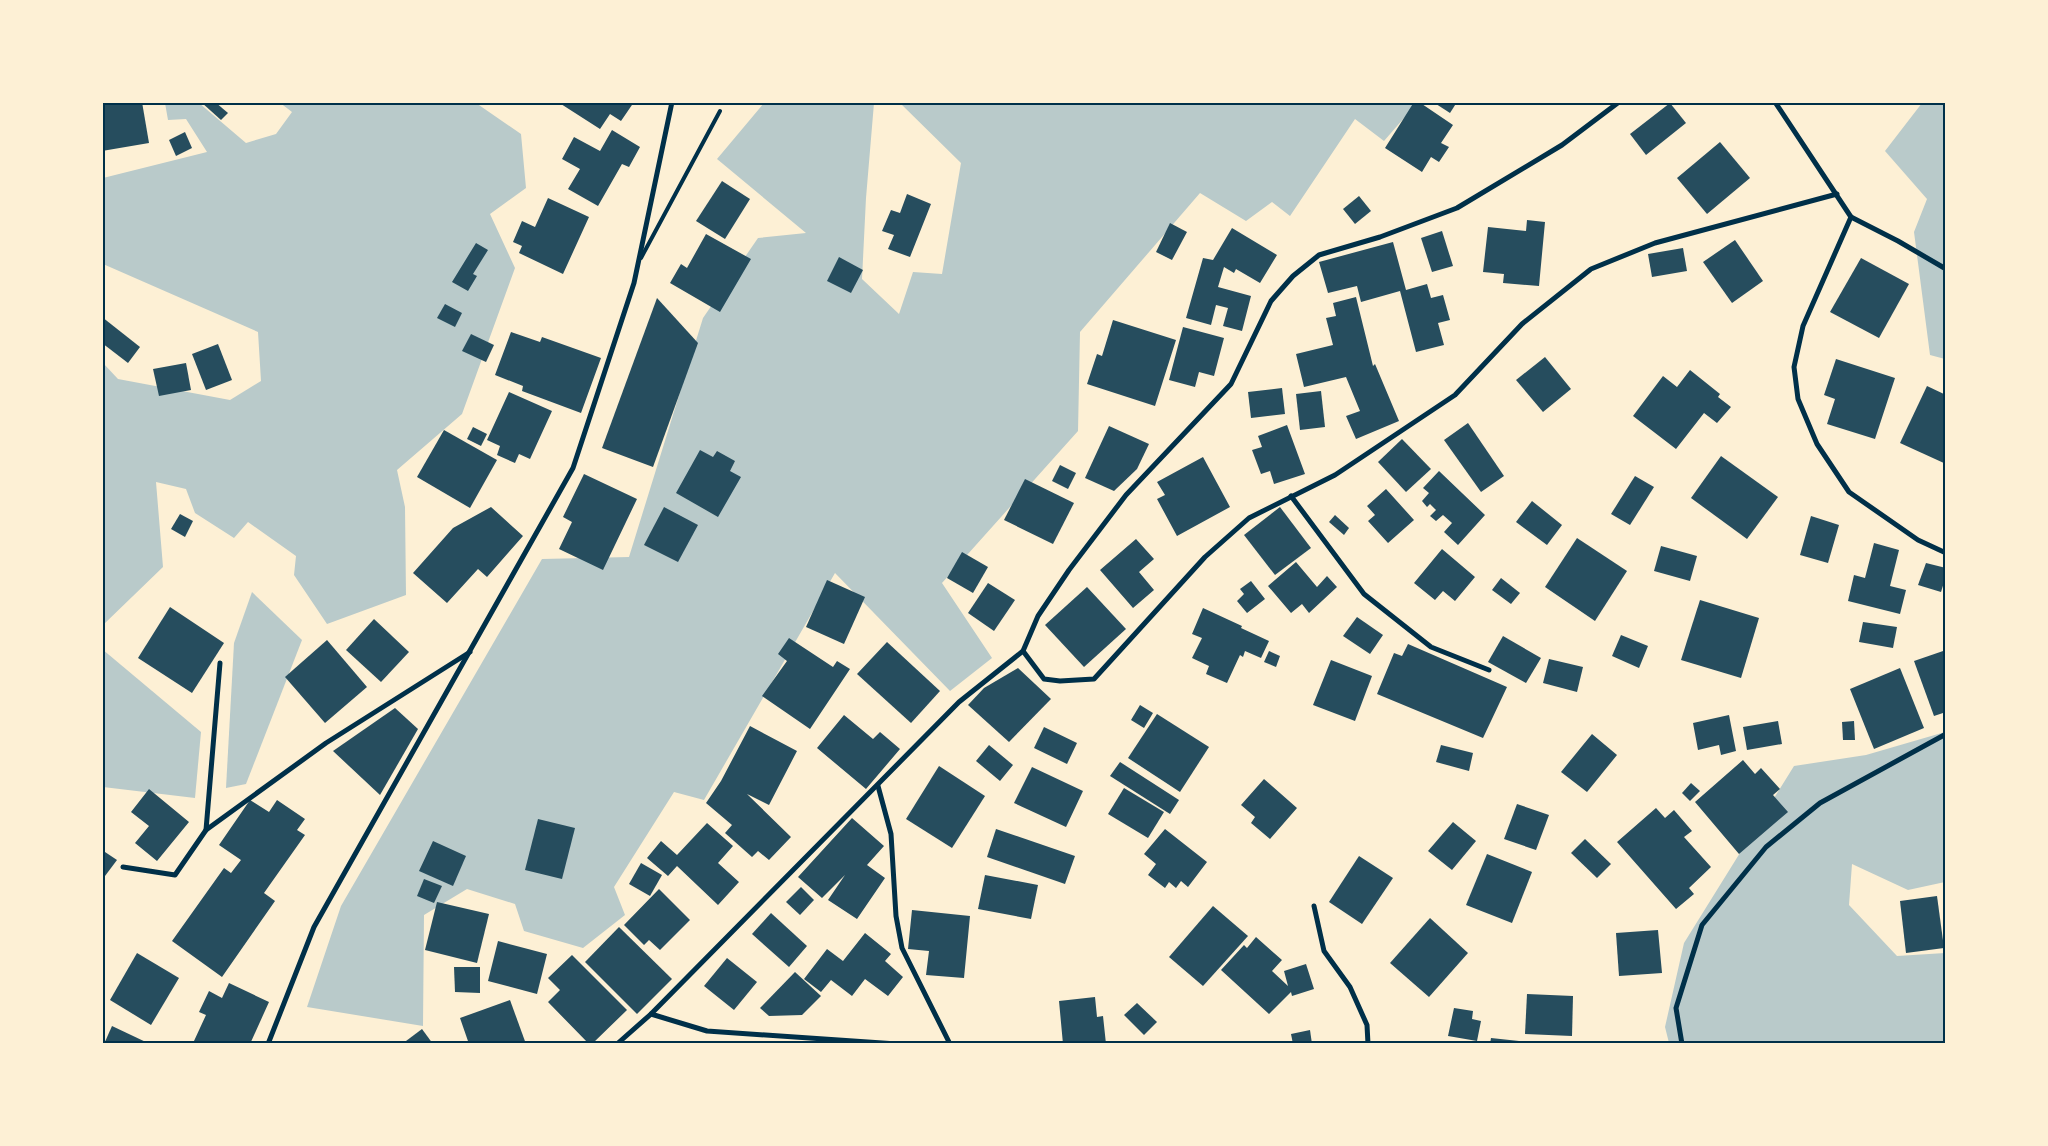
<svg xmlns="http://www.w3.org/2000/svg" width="2048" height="1146" font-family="'Fira Sans Condensed',sans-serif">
<rect width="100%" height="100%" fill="#fdf0d5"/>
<g fill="#b9caca">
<polygon points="279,102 476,103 521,134 526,188 490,214 515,268 462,414 397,470 405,507 406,595 327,624 294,575 296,556 248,522 234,538 195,513 186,489 156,482 163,567 103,625 103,363 118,379 230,400 261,381 258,332 103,264 103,178 207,152 186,119 168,120 165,103 199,103 246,143 276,134 292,112"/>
<polygon points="764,103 874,103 866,198 862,279 899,314 913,272 942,274 961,163 900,103 1417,103 1384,141 1355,119 1290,216 1272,202 1246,221 1200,193 1080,332 1078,431 942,583 992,658 950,691 835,573 704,800 674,792 614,887 625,915 583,948 524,931 515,904 467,889 424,915 423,1026 307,1007 341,906 542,559 629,557 703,318 758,238 806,233 717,159"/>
<polygon points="1922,103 1945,103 1945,359 1930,355 1914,232 1927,199 1885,151"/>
<polygon points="252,592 302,640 246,784 226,788 234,643"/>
<polygon points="102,649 201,732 195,798 103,787"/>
<polygon points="1945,732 1945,882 1908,890 1852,864 1849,905 1897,956 1945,953 1945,1043 1669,1043 1665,1027 1684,943 1794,766 1866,755"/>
</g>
<g fill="#264d5e">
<polygon points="102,102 142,102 149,143 102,151"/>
<polygon points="201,102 215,102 228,113 221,120"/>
<polygon points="562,102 634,102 621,121 610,114 600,129 561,104"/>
<polygon points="1414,102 1419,102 1453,125 1441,143 1449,147 1439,162 1431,157 1422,172 1385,148"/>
<polygon points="1433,102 1457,102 1450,113"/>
<polygon points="1670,103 1686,123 1646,155 1630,134"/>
<polygon points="612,130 640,147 629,167 622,164 598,206 568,189 580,169 562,159 574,137 600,151"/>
<polygon points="185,132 192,148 176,156 169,140"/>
<polygon points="1720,142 1750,178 1707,214 1677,178"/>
<polygon points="722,181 750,199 725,239 696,221"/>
<polygon points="907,194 931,204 910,257 888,249 894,235 882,231 891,210 900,213"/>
<polygon points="1359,196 1371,211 1355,224 1343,209"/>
<polygon points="548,198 589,217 563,274 519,253 522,246 513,242 522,221 535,227"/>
<polygon points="1527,220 1545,222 1539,286 1503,283 1504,274 1483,272 1488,227 1526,231"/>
<polygon points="1170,223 1187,232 1172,260 1156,252"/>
<polygon points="1232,228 1277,255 1260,283 1236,269 1234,273 1224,267 1218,287 1251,296 1242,331 1223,326 1228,308 1216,305 1211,325 1186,318 1203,258 1213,260"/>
<polygon points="1442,231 1453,266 1432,272 1421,238"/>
<polygon points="706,234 751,259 720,312 670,283 681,264 687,268"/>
<polygon points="1735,240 1763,281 1732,303 1703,262"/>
<polygon points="1393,242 1406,290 1427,284 1431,298 1443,295 1450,320 1438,323 1444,345 1416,352 1400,291 1361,302 1357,286 1328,293 1319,262"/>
<polygon points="476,243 488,250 473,274 477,276 468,291 452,282"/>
<polygon points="1683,248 1687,271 1652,277 1648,254"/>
<polygon points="839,257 863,270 851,293 827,281"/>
<polygon points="1861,258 1909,284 1879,338 1830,312"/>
<polygon points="1356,297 1373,366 1375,364 1399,421 1356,439 1346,416 1360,411 1346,377 1304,387 1296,354 1333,345 1326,318 1336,316 1333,303"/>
<polygon points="657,298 698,343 653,467 602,448"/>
<polygon points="445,304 462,313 455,327 437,318"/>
<polygon points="102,317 140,347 128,363 102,343"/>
<polygon points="1113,320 1176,340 1155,406 1087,384 1097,354 1102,356"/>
<polygon points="1183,327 1224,338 1214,376 1199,372 1195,387 1169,380"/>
<polygon points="511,332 540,342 542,337 601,358 581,413 522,391 523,386 495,375"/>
<polygon points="471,334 494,345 486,362 462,351"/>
<polygon points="218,344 232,380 206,390 192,354"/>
<polygon points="1545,357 1571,389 1543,412 1516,380"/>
<polygon points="1836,359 1895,378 1875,439 1827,424 1835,399 1824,395"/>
<polygon points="186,363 191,390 159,396 153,369"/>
<polygon points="1690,370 1720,394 1718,397 1731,407 1717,423 1704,413 1676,449 1633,416 1663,376 1677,387"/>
<polygon points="1927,386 1946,395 1946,464 1900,443"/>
<polygon points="1282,388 1285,414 1251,418 1248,392"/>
<polygon points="1321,391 1325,427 1300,430 1296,394"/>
<polygon points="509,392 552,411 530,459 519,454 515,463 497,455 500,446 487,440"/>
<polygon points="1468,423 1504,476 1481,492 1444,440"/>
<polygon points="1287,425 1305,474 1274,484 1270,471 1261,474 1252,450 1262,447 1258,436"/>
<polygon points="1109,426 1149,444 1137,469 1114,491 1085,478"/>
<polygon points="473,427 487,434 481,446 467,439"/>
<polygon points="444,430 497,460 470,508 417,477"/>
<polygon points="1402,439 1431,469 1406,492 1378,462"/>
<polygon points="700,450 713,457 717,451 735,461 730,471 741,477 718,517 676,493"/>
<polygon points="1721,456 1778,497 1747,539 1691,498"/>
<polygon points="1203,457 1230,507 1177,536 1157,499 1165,495 1157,482"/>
<polygon points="1060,465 1076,473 1068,489 1052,481"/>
<polygon points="1439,471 1485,515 1458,545 1444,532 1452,523 1443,515 1436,521 1430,516 1436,510 1430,504 1427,507 1422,501 1429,493 1423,488"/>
<polygon points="584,474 637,499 603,570 559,549 572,522 563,517"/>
<polygon points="1635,476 1654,487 1630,525 1611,514"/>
<polygon points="1025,479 1074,503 1053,544 1004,520"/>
<polygon points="1386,489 1414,520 1388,543 1368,521 1375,515 1367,506"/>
<polygon points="1532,501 1562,525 1547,545 1516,522"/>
<polygon points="491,507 523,536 487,577 478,569 447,603 413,573 453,528"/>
<polygon points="664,507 698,525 678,562 644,545"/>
<polygon points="1280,507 1311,548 1275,575 1244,535"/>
<polygon points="180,514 193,521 185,537 171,529"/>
<polygon points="1335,515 1349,528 1344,535 1329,522"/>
<polygon points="1811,516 1839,525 1828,563 1800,555"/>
<polygon points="1577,538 1627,571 1595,621 1545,587"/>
<polygon points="1136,539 1154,559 1139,572 1154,590 1133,608 1100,570"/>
<polygon points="1874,543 1899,550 1890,586 1906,590 1900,614 1848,601 1854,575 1865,578"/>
<polygon points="1661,546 1697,556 1690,581 1654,571"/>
<polygon points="1442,549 1475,577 1455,601 1443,591 1435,600 1414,583"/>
<polygon points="962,552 988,567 973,593 947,578"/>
<polygon points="1296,562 1317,587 1327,576 1337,587 1309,613 1302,604 1291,613 1268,586"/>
<polygon points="1926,563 1946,568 1946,576 1941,592 1918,585"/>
<polygon points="1501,578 1520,593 1511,604 1492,590"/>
<polygon points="827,580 865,597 844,644 806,627"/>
<polygon points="1251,581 1265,599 1247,613 1237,601 1244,594 1240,589"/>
<polygon points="988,583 1015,600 994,631 968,613"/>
<polygon points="1087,587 1126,629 1084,667 1045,625"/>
<polygon points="1700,600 1759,618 1741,678 1681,660"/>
<polygon points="170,607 224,643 192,693 138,658"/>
<polygon points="1203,608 1242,626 1241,628 1269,641 1261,658 1245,651 1243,657 1240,655 1227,683 1206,674 1209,666 1192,658 1202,638 1192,634"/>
<polygon points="1357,617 1383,635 1370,654 1343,636"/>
<polygon points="374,619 409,652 381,682 346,650"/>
<polygon points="1863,622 1897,627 1893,648 1859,642"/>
<polygon points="1621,635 1648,646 1639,668 1612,656"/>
<polygon points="1503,636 1541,658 1526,683 1488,662"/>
<polygon points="789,638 833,667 837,661 850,669 810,729 762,696 787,661 778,654"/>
<polygon points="327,640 367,687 325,723 285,677"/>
<polygon points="887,642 940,691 911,723 857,674"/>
<polygon points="1408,644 1507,687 1483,738 1377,694 1394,653 1402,656"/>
<polygon points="1946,650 1946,712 1934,716 1914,661"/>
<polygon points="1269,651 1280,656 1276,667 1264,662"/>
<polygon points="1549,659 1583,667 1577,692 1543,683"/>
<polygon points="1331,660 1372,676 1355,721 1313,705"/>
<polygon points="1018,668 1051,699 1009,742 968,705 984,688"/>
<polygon points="1900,668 1924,728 1874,749 1850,689"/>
<polygon points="1140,705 1153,713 1144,728 1131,720"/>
<polygon points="395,708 418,729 380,795 333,751"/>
<polygon points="1157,714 1209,747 1180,792 1128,758"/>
<polygon points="844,715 873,739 880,732 900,749 866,789 817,748"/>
<polygon points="1729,715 1736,751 1721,755 1719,745 1698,750 1693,723"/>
<polygon points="1778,721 1782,744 1747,750 1743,727"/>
<polygon points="1854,721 1855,740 1843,740 1842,722"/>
<polygon points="750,726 797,751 769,805 747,794 791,837 769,860 758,851 752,857 725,833 732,825 706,803 721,781"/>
<polygon points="1044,727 1077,743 1067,764 1034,748"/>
<polygon points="1592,734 1617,755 1587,792 1561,772"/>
<polygon points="989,745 1013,765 1000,781 976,761"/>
<polygon points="1441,745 1473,753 1469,771 1436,762"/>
<polygon points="1743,760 1755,774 1761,768 1780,789 1773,795 1788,812 1739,854 1695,802"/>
<polygon points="1120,762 1179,800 1170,814 1110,776"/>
<polygon points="939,766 985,796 952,848 906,819"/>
<polygon points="1032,767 1083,791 1066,827 1014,803"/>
<polygon points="1264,779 1297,808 1270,839 1251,823 1255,817 1241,805"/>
<polygon points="1691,783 1700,791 1690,801 1682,793"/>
<polygon points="1124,788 1164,812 1148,838 1108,814"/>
<polygon points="149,789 189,822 157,861 135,843 149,826 131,812"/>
<polygon points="250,800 269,812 277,800 305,819 297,830 305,835 264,893 275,901 222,977 172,941 224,868 231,873 241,860 219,845"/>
<polygon points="1517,804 1549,815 1536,850 1504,839"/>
<polygon points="1656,808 1665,818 1674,810 1692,831 1684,837 1711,867 1689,888 1694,894 1676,909 1617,842"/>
<polygon points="852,818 884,846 867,865 885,878 857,919 828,900 845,875 822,898 798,877"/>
<polygon points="538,819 575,828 562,879 525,870"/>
<polygon points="1453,822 1476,841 1452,870 1428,851"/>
<polygon points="707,823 733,846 718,863 739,882 718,905 677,866 668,876 647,858 661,841 677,855"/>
<polygon points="996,829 1075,856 1065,884 987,857"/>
<polygon points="1165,829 1207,862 1188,887 1181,881 1176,888 1169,882 1165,888 1148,875 1156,864 1144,854"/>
<polygon points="1585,839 1611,864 1597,878 1571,853"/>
<polygon points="433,841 466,856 453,886 419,871"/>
<polygon points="102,850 117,860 102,880"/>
<polygon points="1487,854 1532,872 1512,923 1466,905"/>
<polygon points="1359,856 1393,878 1362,924 1329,902"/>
<polygon points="641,863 662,875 650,896 629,884"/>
<polygon points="985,875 1038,885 1031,919 978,909"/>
<polygon points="424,879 442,886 434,903 417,896"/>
<polygon points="801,887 814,900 800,915 786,902"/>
<polygon points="659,889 690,920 660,950 649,940 644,945 624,925"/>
<polygon points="1937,896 1944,948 1906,953 1900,901"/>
<polygon points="437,902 489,914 477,963 425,950"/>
<polygon points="1213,906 1248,936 1203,986 1169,957"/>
<polygon points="912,910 970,916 964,978 926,975 929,951 908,949"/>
<polygon points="771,913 807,946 789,967 752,934"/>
<polygon points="1430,918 1468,953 1429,997 1390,963"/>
<polygon points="619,927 672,979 637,1014 585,962"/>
<polygon points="1658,930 1662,973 1619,976 1616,933"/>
<polygon points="865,933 891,954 885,961 903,977 888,996 865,979 852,996 831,980 821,992 804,979 827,949 843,961"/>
<polygon points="1256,937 1282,960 1272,971 1288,986 1284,971 1306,964 1314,989 1292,996 1291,992 1269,1014 1221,970 1244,945 1247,948"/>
<polygon points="498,941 547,954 537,994 488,981"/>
<polygon points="137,953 179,978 151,1025 110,1000"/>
<polygon points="572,955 627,1010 592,1044 589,1044 548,1002 560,990 548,978"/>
<polygon points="727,958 757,982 734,1010 704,986"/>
<polygon points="454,967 480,967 480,993 455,992"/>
<polygon points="795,972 821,996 802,1015 769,1016 760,1008"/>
<polygon points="229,983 269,1002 250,1044 199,1044 194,1041 206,1015 199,1012 209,991 222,998"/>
<polygon points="1527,994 1573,996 1572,1036 1525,1034"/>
<polygon points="1095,997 1097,1017 1103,1016 1106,1044 1063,1044 1059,1001"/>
<polygon points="510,1000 526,1044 469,1044 460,1018"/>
<polygon points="1137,1003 1157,1022 1144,1035 1124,1015"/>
<polygon points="1454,1008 1473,1011 1472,1019 1481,1021 1477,1041 1448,1036"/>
<polygon points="112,1026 150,1044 104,1044"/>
<polygon points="422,1029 433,1044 402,1044"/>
<polygon points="1310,1030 1312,1044 1293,1044 1291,1034"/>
<polygon points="1491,1038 1529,1042 1529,1044 1490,1044"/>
</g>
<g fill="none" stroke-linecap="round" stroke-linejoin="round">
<polyline stroke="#003049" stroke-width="4" points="641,258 720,111"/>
<g stroke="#003049" stroke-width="5">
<polyline points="1775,102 1851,217"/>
<polyline points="1946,269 1898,241 1851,217 1803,326 1794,367 1798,399 1817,444 1849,492 1918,540 1946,553"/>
<polyline points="1291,496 1364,594 1431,647 1489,670"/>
<polyline points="1023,651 1044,679 1060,681 1094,679 1205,557 1249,518 1335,475 1455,395 1522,324 1591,269 1655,243 1837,194"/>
<polyline points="878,786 891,834 896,916 902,948 950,1044"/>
<polyline points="206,830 220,663"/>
<polyline points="123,867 175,875 206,830 326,743 470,652"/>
<polyline points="1314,906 1324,951 1350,987 1367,1025 1368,1044"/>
<polyline points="651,1014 707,1031 897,1044"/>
<polyline points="268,1044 314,927 573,468 634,283 672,102"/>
<polyline points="617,1044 651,1014 959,702 1023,651 1038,616 1069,570 1126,495 1231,384 1271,301 1293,276 1319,255 1380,237 1457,208 1562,145 1619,102"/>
<polyline points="1682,1044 1676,1008 1702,925 1766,847 1820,803 1946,734"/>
</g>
</g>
<rect width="2048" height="1146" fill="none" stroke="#fdf0d5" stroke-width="208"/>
<rect x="104" y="104" width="1840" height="938" fill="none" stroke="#003049" stroke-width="2"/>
</svg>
